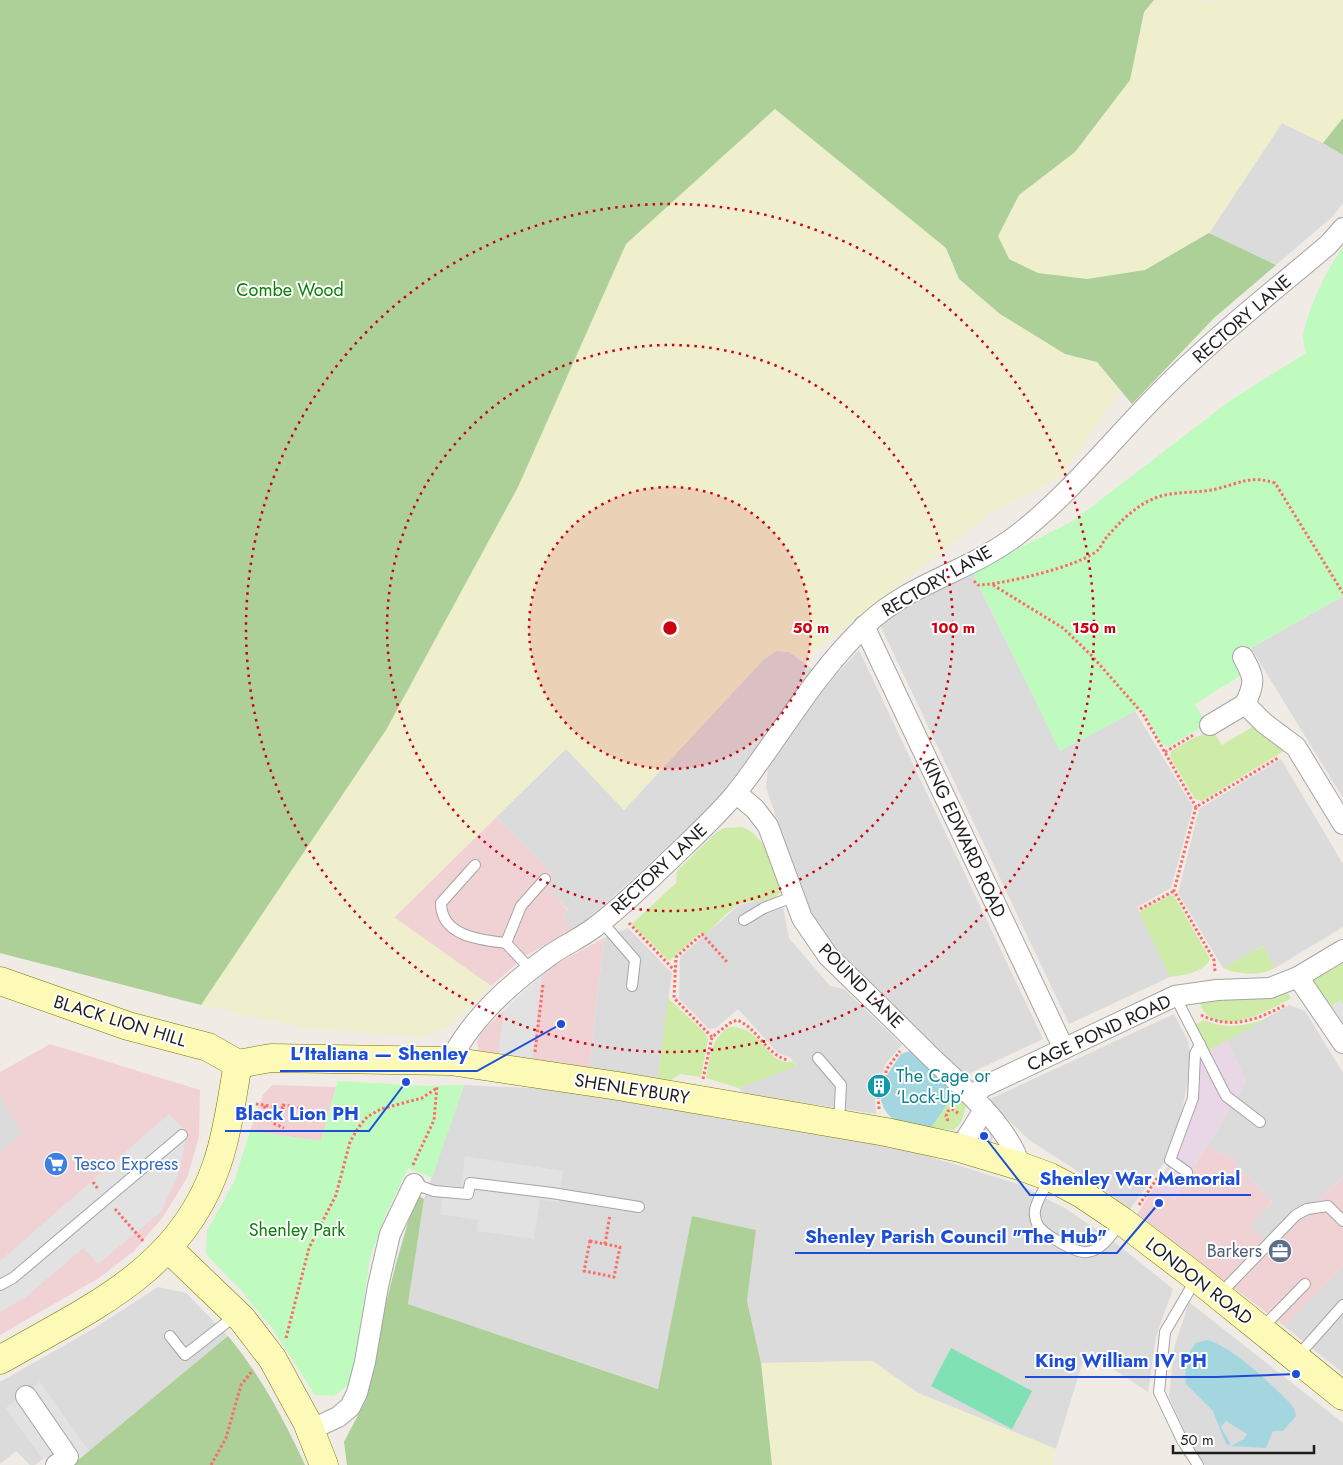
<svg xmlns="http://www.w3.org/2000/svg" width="1343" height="1465" font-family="Jost,sans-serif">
<rect width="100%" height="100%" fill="#f0ebe4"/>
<g fill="#dcdbdb">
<polygon points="1282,123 1323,143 1343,155 1343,203 1332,217 1276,265 1209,233"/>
<polygon points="972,572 1060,751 1135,711 1193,807 1171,888 1137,907 1170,977 1069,1024 881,627 905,606"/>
<polygon points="1343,596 1343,798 1251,648"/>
<polygon points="859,650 1043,1039 962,1077 856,974 809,918 766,787 768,769 775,753 834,677"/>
<polygon points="777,651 789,652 812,669 753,752 716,801 636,876 585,922 572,930 563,915 568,910 546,885 554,879 546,867 496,817 566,748 624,810 757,664"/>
<polygon points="1281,759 1343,864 1343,927 1275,968 1263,946 1223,968 1178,893 1199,809"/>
<polygon points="777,896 783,907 789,938 830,986 844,989 902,1045 886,1063 880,1080 874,1083 876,1114 746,1094 738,1088 797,1065 789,1057 778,1053 738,1009 716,1028 709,1029 679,999 680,957 739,905"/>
<polygon points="628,928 672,973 658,1078 589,1068 604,938"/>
<polygon points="1289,1005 1305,1011 1343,1073 1343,1177 1315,1204 1265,1241 1249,1225 1272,1202 1231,1158 1207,1146 1246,1082 1227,1040"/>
<polygon points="1174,1014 1188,1041 1190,1052 1188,1080 1179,1126 1168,1158 1130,1209 1073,1168 1029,1140 988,1100"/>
<polygon points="464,1085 548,1089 699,1110 711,1117 905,1149 1018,1184 1068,1210 1116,1243 1173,1289 1156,1336 1148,1392 1086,1351 1056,1449 918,1393 872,1361 761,1363 747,1301 756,1230 692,1216 659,1389 408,1304 424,1199"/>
<polygon points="0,1096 23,1134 0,1153"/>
<polygon points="1343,1266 1343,1373 1284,1326"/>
<polygon points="158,1287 186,1293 228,1336 89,1451 40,1383 6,1408 43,1459 35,1465 30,1465 16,1451 0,1464 0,1382 93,1329"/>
<polygon points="1189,1302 1343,1423 1343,1465 1205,1465 1192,1447 1169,1397 1174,1348"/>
</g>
<g fill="#f1d2d4">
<polygon points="496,817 546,867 554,879 547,885 568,911 563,915 572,930 527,955 491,986 394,918"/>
<polygon points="604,938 589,1068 479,1051 477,1042 483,1030 551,967"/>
<polygon points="50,1044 200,1090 199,1137 187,1178 163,1217 134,1251 99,1278 0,1335 0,1153 22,1134 0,1096 0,1072"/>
<polygon points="272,1085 336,1087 321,1141 250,1131 263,1095"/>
<polygon points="1207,1146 1231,1158 1272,1202 1250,1225 1265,1241 1299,1206 1315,1204 1343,1177 1343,1266 1284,1326 1137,1214 1154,1188 1174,1200"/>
</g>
<polygon fill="#e9d6e7" points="1227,1040 1246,1082 1174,1200 1154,1188 1178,1151 1193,1116 1197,1096 1198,1057"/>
<g fill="#efefce">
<polygon points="1154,0 1199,0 1204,3 1214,0 1343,0 1343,118 1323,143 1282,123 1209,233 1145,270 1087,279 1038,273 1009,259 998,236 1019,195 1075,152 1130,80 1144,12"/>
<polygon points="775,109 946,248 959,279 1065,354 1097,362 1120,392 1061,476 990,513 803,661 789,652 777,651 767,656 624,810 566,749 394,917 491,986 448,1027 423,1037 306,1028 201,1005 386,730 518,487 626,244"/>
<polygon points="872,1361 918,1393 1056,1449 1052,1465 772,1465 761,1363"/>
</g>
<g fill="#cfeba8">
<path d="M 1254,726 L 1287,749 L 1202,801 L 1195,799 L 1170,757 L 1171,752 C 1185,743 1197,733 1214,733 L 1222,745 Z"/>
<path d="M 742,827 C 768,837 772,867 781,892 C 770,904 754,898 740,904 C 727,911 716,925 705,935 L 701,932 L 669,961 L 632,924 L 676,883 L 677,871 L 717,832 L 724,828 Z"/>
<path d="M 1170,895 L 1174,896 L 1210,959 C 1203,973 1184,975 1170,977 L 1139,912 Z"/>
<path d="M 1263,946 L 1275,968 C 1260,976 1239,975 1223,968 Z"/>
<polygon points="1343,958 1343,1005 1340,1000 1330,1007 1313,982 1315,977"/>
<path d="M 1288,993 L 1291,998 C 1268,1012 1210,1043 1199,1000 L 1205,997 L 1254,999 Z"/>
<polygon points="668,998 706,1034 708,1039 701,1077 680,1074 669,1081 658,1078"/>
<path d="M 1268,1018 L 1208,1051 L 1194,1025 L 1204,1020 C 1226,1030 1245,1026 1268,1018 Z"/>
<path d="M 730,1027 C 763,1025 767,1069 793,1061 L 797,1066 L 738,1088 L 706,1078 C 710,1059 711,1037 730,1027 Z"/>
<polygon points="954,1094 966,1106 961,1122 954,1130 931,1128"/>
</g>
<g fill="#acd097">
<polygon points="0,0 1154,0 1144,12 1130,80 1075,152 1019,195 998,236 1009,259 1038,273 1087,279 1145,270 1209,233 1276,265 1214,318 1132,404 1097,362 1065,354 1000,314 959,279 946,248 775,109 626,244 518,487 386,730 201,1005 0,953"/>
<polygon points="1343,118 1343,155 1323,143"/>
<polygon points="419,1196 424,1199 408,1304 658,1389 692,1216 756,1230 747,1301 761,1363 772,1465 347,1465 344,1442 366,1400 375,1366 381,1322 397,1260 411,1212"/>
<path d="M 228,1336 C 261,1376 283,1418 305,1465 L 72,1465 Z"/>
</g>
<g fill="#bffbbf">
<path d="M 1343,248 L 1343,596 L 1236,656 L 1245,673 L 1195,704 L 1204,720 L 1200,728 L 1168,747 L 1162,744 L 1141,708 L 1060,751 L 972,572 L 1073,521 L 1231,400 L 1306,353 C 1305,348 1303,342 1303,337 C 1306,314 1328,265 1343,248 Z"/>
<polygon points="338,1081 427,1086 464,1085 432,1178 408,1168 387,1212 370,1258 354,1373 347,1386 334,1396 315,1395 272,1328 240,1289 206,1254 207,1231 234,1182 250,1131 321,1141"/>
</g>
<polygon fill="#7fe1b4" points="951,1348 1032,1391 1012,1429 931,1386"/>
<g fill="#e2e2e2">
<polygon points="542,975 532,1059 498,1054 504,1010"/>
<polygon points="1340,1000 1343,1005 1343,1028 1330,1007"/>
<polygon points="169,1114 187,1133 178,1175 161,1212 98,1264 83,1248 26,1297 0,1312 0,1261"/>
<polygon points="465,1156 563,1171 558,1202 540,1199 534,1239 477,1231 478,1220 440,1214 444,1185 461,1187"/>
<polygon points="40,1382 89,1451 72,1465 53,1465 47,1457 43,1459 6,1408"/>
</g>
<polygon fill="#d8d9e5" points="985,1128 993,1136 991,1143 980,1142 978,1139 982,1129"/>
<g fill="#a3d6df">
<path d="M 910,1051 L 954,1094 L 931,1128 C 903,1120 887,1127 880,1096 L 885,1094 L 890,1088 L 887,1075 L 901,1054 Z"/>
<path d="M 1207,1340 C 1229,1344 1278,1389 1294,1408 L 1296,1416 L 1283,1431 L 1273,1431 L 1266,1448 L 1231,1446 L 1244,1439 L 1247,1434 L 1226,1421 L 1221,1427 L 1230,1443 L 1229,1445 L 1226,1444 L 1213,1411 L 1186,1384 L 1185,1374 L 1189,1352 L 1196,1343 Z"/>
</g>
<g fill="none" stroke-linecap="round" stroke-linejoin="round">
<g stroke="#a5a5a5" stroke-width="12">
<g id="lane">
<path d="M 475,865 L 441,903 C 441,936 480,940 506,943 L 531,970"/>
<polyline points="744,920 764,908 795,896"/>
<polyline points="602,922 635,960 632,986"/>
<polyline points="506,943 521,906 545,879"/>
<polyline points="1175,996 1226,1096 1260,1122"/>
<polyline points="818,1058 841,1085 839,1124"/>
<polyline points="1187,1172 1170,1160 1193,1098 1195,1054 1200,1044"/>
<path d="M 1050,1178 C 1046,1187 1037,1199 1035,1210 C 1034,1215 1036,1224 1040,1228 C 1047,1236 1077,1254 1087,1252 C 1103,1250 1112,1234 1121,1222"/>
<polyline points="414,1184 434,1191 468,1194 470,1183 552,1193 639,1207"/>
<polyline points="1196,1279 1165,1332 1159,1392 1182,1440 1198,1465"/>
<polyline points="0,1285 13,1278 182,1135"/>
<polyline points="1219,1295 1296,1215 1307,1209 1328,1206 1343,1221"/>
<polyline points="1262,1328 1305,1284"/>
<polyline points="170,1336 185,1355 236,1315"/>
<polyline points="1297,1357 1343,1305"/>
</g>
</g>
<g stroke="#a5a5a5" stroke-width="22">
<g id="street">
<polyline points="864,626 1064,1049"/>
<path d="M 1243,657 C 1254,677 1256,682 1245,704 L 1264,723 L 1296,747 L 1343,824"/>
<polyline points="1210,725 1245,704"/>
<path d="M 736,793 L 755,809 L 768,826 L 802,918 L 828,956 C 862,989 896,1022 929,1055 C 958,1083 1010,1127 1020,1166"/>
<polyline points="1298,977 1343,1043"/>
<path d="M 450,1061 C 471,1019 511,983 549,956 C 564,945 581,938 595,927 C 623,906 647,882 672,858 C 694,837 717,816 736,793 C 780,737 814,674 866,625 C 909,583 971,571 1017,535 C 1070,494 1112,440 1159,393 C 1211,340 1271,293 1328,245 L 1343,228"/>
<polyline points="972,1096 983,1087 1175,996 1217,990 1270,988 1298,977 1343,950"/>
<polyline points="960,1148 984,1110"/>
<polyline points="26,1396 68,1457 56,1465"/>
<polyline points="310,1430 338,1417 350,1407 357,1393 365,1362 378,1286 390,1234 414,1184"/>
</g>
</g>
<g stroke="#767901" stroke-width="29">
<g id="secondary">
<polyline points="0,981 128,1026 208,1047 238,1064"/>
<polyline points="238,1064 271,1058 450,1061 618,1086 886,1132 960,1148 1020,1166 1050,1177 1082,1194 1122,1221 1197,1278 1343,1396"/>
<polyline points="168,1248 242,1319 272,1358 307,1422 324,1465"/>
<path d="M 0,1360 C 90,1308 181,1271 217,1164 C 228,1132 232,1096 238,1064"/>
</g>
</g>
<g stroke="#fe6a66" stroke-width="3" stroke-dasharray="2.5 2.5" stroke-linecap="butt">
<path d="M 974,581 L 978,585 C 1001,585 1081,566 1098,550 C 1101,547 1103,542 1106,538 C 1118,524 1135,506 1153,499 C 1173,490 1196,494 1216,489 C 1241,483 1250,475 1275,483 L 1343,593"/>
<polyline points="993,585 1063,628 1092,656 1143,714 1196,807"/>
<polyline points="1165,752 1195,734"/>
<polyline points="1140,909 1174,891"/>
<polyline points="629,923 675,971"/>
<polyline points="1215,971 1214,960 1174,891 1196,807 1278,758"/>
<path d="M 1201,1015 C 1231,1030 1257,1020 1285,1005"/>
<polyline points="712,1037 674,998 676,957 702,934 727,962"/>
<polyline points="535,1052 543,984"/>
<path d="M 703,1079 L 712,1037 L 730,1023 L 737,1020 C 758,1028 766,1055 788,1060"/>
<polyline points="256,1104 283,1108 283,1105 301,1108"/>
<polyline points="264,1106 273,1123 284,1128"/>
<polyline points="879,1109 878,1094 886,1088 886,1070 900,1051"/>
<polyline points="948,1121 946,1116 948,1111 952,1109 958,1113"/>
<polyline points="413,1165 434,1120 437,1086"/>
<polyline points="93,1182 98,1189"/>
<polyline points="1139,1205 1162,1171"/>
<polyline points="115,1209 144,1242"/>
<polygon points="590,1241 620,1247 614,1277 584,1271"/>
<polyline points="605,1244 610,1215"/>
<polyline points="286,1338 309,1248 336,1195 350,1142 358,1128 367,1117 381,1109 422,1098 437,1088"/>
<polyline points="211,1465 226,1438 241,1385 253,1370"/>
</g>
<use href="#lane" stroke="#fff" stroke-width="10"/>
<use href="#street" stroke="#fff" stroke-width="20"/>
<use href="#secondary" stroke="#fcfab6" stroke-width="28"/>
</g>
<circle cx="670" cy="628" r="141" fill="#cc0010" fill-opacity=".12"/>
<g fill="none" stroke="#cc0010" stroke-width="2.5" stroke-dasharray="2.5 5">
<circle cx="670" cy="628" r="141"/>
<circle cx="670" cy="628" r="283"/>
<circle cx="670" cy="628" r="424"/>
</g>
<defs>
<g id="building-disc" transform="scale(1.25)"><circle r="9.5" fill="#0f9aa8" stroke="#fff"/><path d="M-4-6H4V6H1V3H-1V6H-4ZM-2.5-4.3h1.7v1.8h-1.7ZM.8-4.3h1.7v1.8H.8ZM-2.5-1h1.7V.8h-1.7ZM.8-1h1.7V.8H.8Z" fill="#fff"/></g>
<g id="supermarket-disc" transform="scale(1.25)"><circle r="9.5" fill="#3f7fe0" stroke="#fff"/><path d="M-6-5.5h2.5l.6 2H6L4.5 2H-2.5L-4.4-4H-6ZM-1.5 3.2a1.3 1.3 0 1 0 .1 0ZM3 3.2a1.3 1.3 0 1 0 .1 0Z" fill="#fff"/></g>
<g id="office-disc" transform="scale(1.25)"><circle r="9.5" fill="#5c6f8a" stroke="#fff"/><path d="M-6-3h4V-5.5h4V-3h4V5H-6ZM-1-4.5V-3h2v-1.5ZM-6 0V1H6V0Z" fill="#fff"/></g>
</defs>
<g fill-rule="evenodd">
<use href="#building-disc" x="879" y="1086"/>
<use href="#supermarket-disc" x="56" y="1164"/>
<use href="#office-disc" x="1280" y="1251"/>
</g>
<g text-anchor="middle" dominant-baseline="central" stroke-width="4" stroke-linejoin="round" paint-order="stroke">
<g font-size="18" fill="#088108" stroke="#fff">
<text x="290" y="290">Combe Wood</text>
<text x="297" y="1230">Shenley Park</text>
</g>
<g font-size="18" fill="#1e1e1e" stroke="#fff">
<text transform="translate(1242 319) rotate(-41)">RECTORY LANE</text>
<text transform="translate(937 581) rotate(-30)">RECTORY LANE</text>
<text transform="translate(964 838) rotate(65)">KING EDWARD ROAD</text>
<text transform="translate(659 869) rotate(-43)">RECTORY LANE</text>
<text transform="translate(861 986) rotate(45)">POUND LANE</text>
<text transform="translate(120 1021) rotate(17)">BLACK LION HILL</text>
<text transform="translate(1099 1033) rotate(-25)">CAGE POND ROAD</text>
<text transform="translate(632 1089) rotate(9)">SHENLEYBURY</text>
<text transform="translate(1199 1281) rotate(38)">LONDON ROAD</text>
</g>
<g font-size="18" fill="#0d838f" stroke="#fff" text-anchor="start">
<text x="896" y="1076">The Cage or<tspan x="896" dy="21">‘Lock-Up’</tspan></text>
</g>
<g font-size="18" fill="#366cbe" stroke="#fff" text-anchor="start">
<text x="74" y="1164">Tesco Express</text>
</g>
<g font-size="18" fill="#4e5e75" stroke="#fff" text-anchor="end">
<text x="1262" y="1251">Barkers</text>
</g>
</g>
<circle cx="670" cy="628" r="8" fill="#cc0010" stroke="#fff" stroke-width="2.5"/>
<g font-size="15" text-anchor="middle" font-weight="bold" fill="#cc0010" stroke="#fff" stroke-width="4" stroke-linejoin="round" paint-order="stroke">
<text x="811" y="633">50 m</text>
<text x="953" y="633">100 m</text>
<text x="1094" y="633">150 m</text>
</g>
<path fill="none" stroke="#1d4ed8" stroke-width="2" d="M561 1024L477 1071H280M406 1082L369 1131H225M984 1136L1030 1195H1251M1159 1203L1117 1253H795M1296 1374L1217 1377H1025"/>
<g fill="#1d4ed8" stroke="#fff" stroke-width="2">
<circle cx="561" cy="1024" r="5"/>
<circle cx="406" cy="1082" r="5"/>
<circle cx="984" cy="1136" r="5"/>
<circle cx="1159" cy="1203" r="5"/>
<circle cx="1296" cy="1374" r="5"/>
</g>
<g font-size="19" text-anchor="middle" font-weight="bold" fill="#1d4ed8" stroke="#fff" stroke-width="4" stroke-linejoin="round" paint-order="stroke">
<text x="379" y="1060">L'Italiana — Shenley</text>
<text x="297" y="1120">Black Lion PH</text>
<text x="1140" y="1185">Shenley War Memorial</text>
<text x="956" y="1243">Shenley Parish Council "The Hub"</text>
<text x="1121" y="1367">King William IV PH</text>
</g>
<path d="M1173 1445v8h141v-8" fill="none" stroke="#1e1e1e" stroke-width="2.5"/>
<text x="1180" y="1445" font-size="15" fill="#1e1e1e" stroke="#ffffff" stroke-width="4" paint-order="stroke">50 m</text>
</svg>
